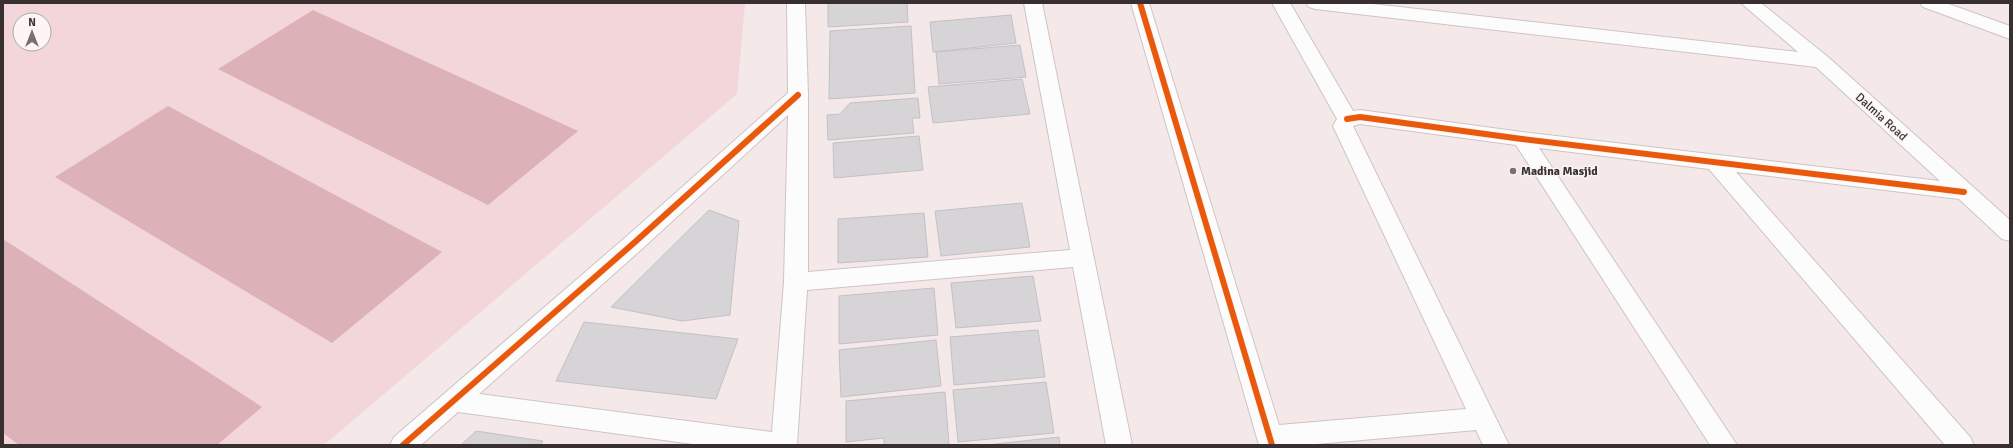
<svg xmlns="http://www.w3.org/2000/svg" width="2013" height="448" font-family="Signika,sans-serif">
<rect width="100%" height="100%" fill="#f4e8e9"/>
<path fill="#f3d6da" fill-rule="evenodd" d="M 3,3 L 745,3 L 737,94 L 324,445 L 3,445 ZM 20,20 L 44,20 L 44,44 L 20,44 Z"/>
<g fill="#dcb1b7">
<polygon points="313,10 578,131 488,205 218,69"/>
<polygon points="168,106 442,252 332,343 55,177"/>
<polygon points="3,239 262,407 217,445 19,445 3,433"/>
</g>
<g fill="#d6d4d7" stroke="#c3c1c4">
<polygon points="828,3 907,3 908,22 828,27"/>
<polygon points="1011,15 1016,43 933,52 930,22"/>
<polygon points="911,26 915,93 829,99 830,31"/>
<polygon points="1020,45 1026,77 939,84 936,52"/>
<polygon points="1022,79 1030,114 933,123 928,87"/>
<polygon points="918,98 920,118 912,118 914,133 828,140 827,115 840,114 850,103"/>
<polygon points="919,136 923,170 834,178 833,143"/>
<polygon points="1022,203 1030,247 941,256 935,211"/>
<polygon points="709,210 739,221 730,315 682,321 611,307"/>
<polygon points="924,213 928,257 838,263 838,219"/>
<polygon points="1033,276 1041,321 956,328 951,283"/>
<polygon points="934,288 938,335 839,344 839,296"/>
<polygon points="584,322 738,339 716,399 556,381"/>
<polygon points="1038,330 1045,377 954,385 950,337"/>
<polygon points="936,340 941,386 841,397 839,350"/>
<polygon points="1046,382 1054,433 958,442 953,390"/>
<polygon points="945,392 949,445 884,445 884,438 846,442 846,401"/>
<polygon points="476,431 543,441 541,445 461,445"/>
<polygon points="1059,437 1060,445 986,445"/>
</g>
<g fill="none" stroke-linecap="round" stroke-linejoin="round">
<g stroke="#cec4c5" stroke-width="2">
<g id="street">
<path d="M 787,3 L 805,3 L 808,95 L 808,272 L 1070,250 L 1024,3 L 1042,3 L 1132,445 L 1106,445 L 1073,267 L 807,290 L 797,445 L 700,445 L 458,412 L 421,445 L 390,445 L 394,437 L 627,236 L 788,93 ZM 788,115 L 784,282 L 772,432 L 479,394 L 643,248 Z"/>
<polygon points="1131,3 1149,3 1279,425 1466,409 1333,126 1337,119 1272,3 1290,3 1353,111 1360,110 1522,132 1940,181 1816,67 1315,9 1309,7 1306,3 1364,3 1798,52 1741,3 1761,3 1828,57 2010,220 2010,241 2002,239 1959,199 1736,172 1970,437 1974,445 1945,445 1709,169 1539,148 1737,445 1710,445 1516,145 1360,124 1353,126 1509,445 1483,445 1476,430 1305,445 1259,445"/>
<polygon points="1920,3 1946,3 2010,26 2010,39 1923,7"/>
</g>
</g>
<use href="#street" fill="#fdfcfc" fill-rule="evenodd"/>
<g stroke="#fdf4f5" stroke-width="8">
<g id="cycleway">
<polyline points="1140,3 1272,445"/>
<polyline points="1347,119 1360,117 1522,139 1964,192"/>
<polyline points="403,445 635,242 798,95"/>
</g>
</g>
<use href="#cycleway" stroke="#e8590c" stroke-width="6"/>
</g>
<circle fill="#7a7071" stroke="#fdf4f5" stroke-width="1.5" cx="1513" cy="171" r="4"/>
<g text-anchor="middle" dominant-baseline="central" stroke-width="3" stroke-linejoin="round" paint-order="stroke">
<g font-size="12" fill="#382f30" stroke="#fdf4f5">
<text transform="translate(1881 117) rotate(42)">Dalmia Road</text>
</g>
<g font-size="12" font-weight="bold" fill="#382f30" stroke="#fdf4f5" text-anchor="start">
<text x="1521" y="171">Madina Masjid</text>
</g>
</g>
<rect width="2013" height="448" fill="none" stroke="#382f30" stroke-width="8"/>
<g transform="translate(32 32)"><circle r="19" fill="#fdf4f5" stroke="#aea5a6"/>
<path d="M0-3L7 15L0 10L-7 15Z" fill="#7a7071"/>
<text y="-6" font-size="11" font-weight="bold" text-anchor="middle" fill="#382f30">N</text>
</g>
</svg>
